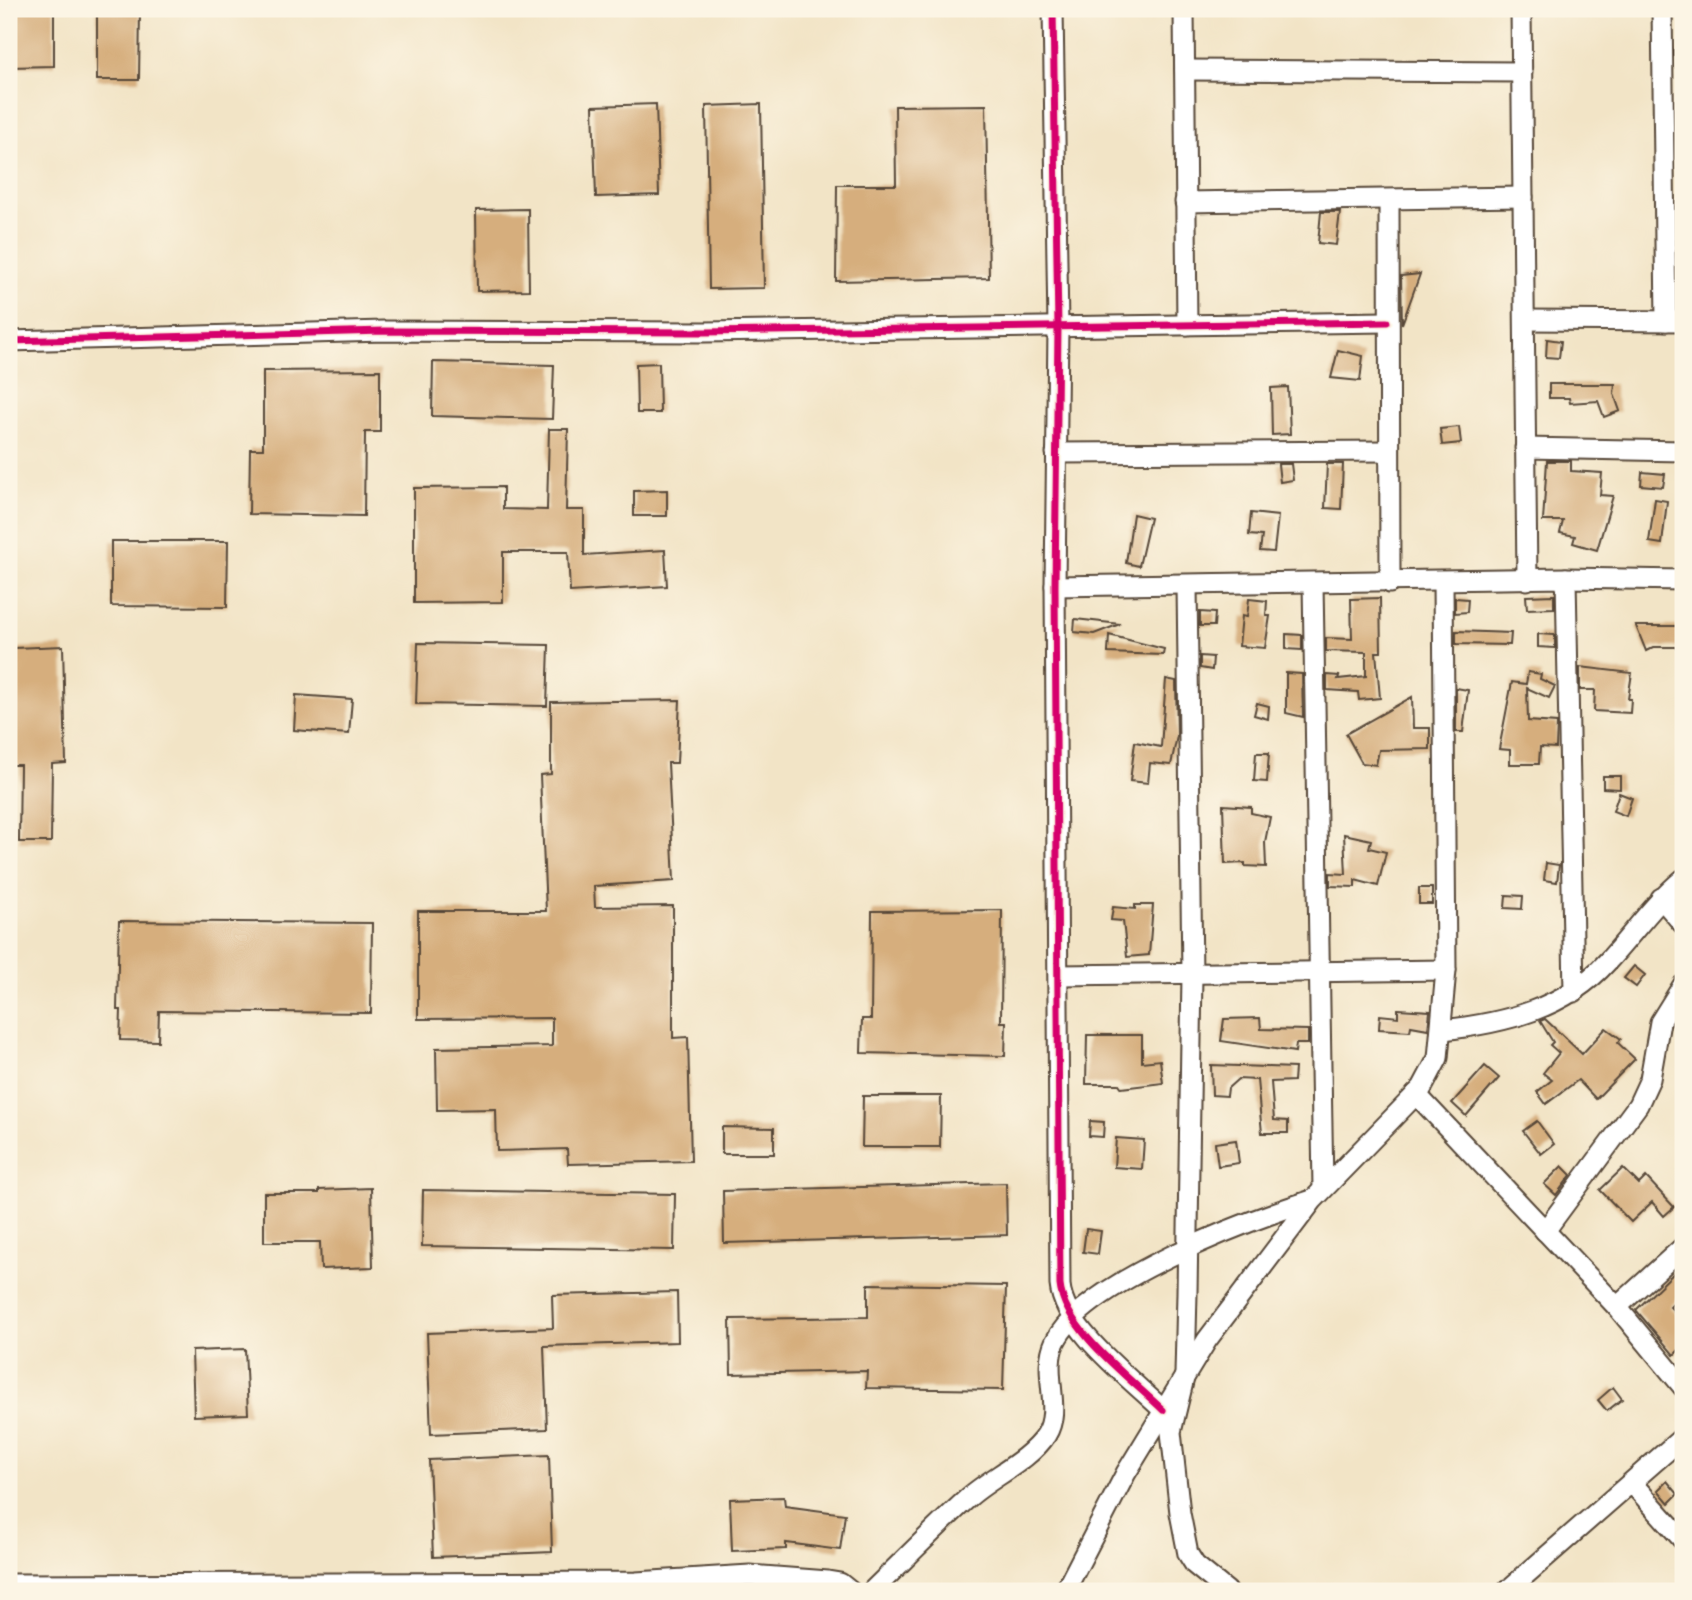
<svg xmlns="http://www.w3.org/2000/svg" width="1692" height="1600" font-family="Dekko,sans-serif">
<rect width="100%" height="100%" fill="#fcf5e5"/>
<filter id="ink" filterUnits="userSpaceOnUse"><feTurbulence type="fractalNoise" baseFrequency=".0143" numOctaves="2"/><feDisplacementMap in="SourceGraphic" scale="14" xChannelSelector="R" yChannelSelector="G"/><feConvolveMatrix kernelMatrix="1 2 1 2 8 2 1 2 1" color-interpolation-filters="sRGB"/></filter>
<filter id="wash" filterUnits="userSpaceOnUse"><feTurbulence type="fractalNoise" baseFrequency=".00686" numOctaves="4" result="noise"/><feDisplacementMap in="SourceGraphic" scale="28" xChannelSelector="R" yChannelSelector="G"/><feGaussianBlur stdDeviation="1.57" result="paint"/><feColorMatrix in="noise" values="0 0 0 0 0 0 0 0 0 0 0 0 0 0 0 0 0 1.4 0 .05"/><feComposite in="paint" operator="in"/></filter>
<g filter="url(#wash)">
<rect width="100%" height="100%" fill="#f2e4c6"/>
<g id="blocks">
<g fill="#d6ae7d">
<polygon points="9,9 54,9 54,66 9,67"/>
<polygon points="97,9 140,9 139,80 97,80"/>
<polygon points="656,104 659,195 596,197 593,106"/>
<polygon points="761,104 764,288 709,289 706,106"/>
<polygon points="986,105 989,278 836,281 837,185 896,185 895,106"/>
<polygon points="528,209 529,290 477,291 476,210"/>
<polygon points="1321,212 1340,212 1336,245 1318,243"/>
<polygon points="1420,274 1402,324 1401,276"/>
<polygon points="1547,339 1561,341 1559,358 1546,357"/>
<polygon points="1338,350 1363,356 1360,381 1331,378"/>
<polygon points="433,362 554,365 552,419 432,416"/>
<polygon points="659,363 660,413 637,413 636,364"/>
<polygon points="380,370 380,432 365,432 364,516 249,514 250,449 263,449 263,371"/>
<polygon points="1549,384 1615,384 1614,394 1620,411 1604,417 1598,401 1570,403 1569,398 1549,398"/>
<polygon points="1288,387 1290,434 1272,435 1271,388"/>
<polygon points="1459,427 1461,443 1442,445 1440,429"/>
<polygon points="549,429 568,429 566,510 584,510 584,555 665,550 667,586 570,592 568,552 503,552 503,602 414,603 414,488 503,487 503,509 547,510"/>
<polygon points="1547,461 1571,461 1571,471 1602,473 1600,495 1613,496 1597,550 1573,543 1575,536 1560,533 1563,521 1543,521"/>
<polygon points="1278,464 1291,464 1293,480 1280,482"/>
<polygon points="1327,464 1343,464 1341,509 1325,508"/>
<polygon points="1642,472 1665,474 1663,487 1641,485"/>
<polygon points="667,490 667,516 634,516 634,491"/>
<polygon points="1655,499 1667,501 1662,544 1649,542"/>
<polygon points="1251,513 1278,516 1274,552 1260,551 1262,536 1249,535"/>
<polygon points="1133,514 1150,518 1139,566 1126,563"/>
<polygon points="111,541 228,541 227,607 111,606"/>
<polygon points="1554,595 1554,608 1527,609 1526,596"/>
<polygon points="1380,598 1381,652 1376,652 1380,698 1359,700 1358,692 1327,690 1327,675 1339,676 1338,679 1366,676 1366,652 1326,651 1326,638 1352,639 1351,599"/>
<polygon points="1455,598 1468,599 1467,612 1455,613"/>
<polygon points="1249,599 1267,601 1266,616 1270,616 1265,648 1239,646 1242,616 1247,617"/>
<polygon points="1200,612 1215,613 1214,626 1200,626"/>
<polygon points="1075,619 1120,624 1094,634 1074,632"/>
<polygon points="1636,626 1682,626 1682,647 1654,647 1646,651"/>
<polygon points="1456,631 1511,633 1510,645 1456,644"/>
<polygon points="1286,634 1302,635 1302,650 1286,649"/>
<polygon points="1538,634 1555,635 1555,648 1538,647"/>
<polygon points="1109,635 1164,649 1163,655 1108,653"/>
<polygon points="418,643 549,645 547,706 416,704"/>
<polygon points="63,646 66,763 52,764 51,842 19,842 20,765 9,765 9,688 14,688 14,648"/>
<polygon points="1200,656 1213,657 1212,670 1200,668"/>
<polygon points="1580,667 1632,673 1628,699 1631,699 1630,713 1594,711 1595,690 1580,690"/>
<polygon points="1528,672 1541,674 1540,679 1555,686 1549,698 1527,688 1528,721 1557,723 1556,748 1540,747 1539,764 1510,764 1510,750 1499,749 1512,682 1526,684"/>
<polygon points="1286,673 1302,674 1303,717 1286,713"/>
<polygon points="1166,679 1176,681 1177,736 1171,765 1150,763 1148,783 1130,781 1135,742 1161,747"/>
<polygon points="1456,688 1468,690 1463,732 1456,732"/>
<polygon points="296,695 352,699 349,734 294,730"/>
<polygon points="1412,697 1413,728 1430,728 1430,749 1379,750 1376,765 1362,763 1346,734"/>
<polygon points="680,700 677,763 668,763 674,881 594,886 595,907 673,906 673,1038 688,1037 691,1161 568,1164 567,1149 497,1151 496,1109 437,1110 436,1048 552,1046 552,1018 418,1019 418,911 546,911 540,775 551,774 551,702"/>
<polygon points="1257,703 1269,706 1268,719 1254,715"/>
<polygon points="1256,753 1269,753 1267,782 1254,781"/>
<polygon points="1603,776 1620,776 1620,789 1603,788"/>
<polygon points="1619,793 1632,798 1626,816 1613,811"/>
<polygon points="1223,805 1251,807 1251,813 1270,817 1265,842 1266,867 1245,866 1245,863 1225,864"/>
<polygon points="1344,834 1371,840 1369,848 1386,852 1378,886 1355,880 1355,887 1330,886 1330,873 1346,874"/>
<polygon points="1546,863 1559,865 1557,882 1544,880"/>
<rect x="1419" y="888" width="13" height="16"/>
<polygon points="1506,895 1523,896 1522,909 1505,908"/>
<polygon points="1135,905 1153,905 1149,955 1127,957 1123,921 1111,920 1113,907 1135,909"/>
<polygon points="1002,910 1001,1022 1006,1022 1005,1056 861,1053 862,1019 871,1019 872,911"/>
<polygon points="119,921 372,923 371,1013 159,1011 158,1041 120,1040 121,1010 117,1010"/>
<polygon points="1634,966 1645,975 1636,987 1624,978"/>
<polygon points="1398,1009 1430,1011 1428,1029 1411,1026 1410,1031 1379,1029 1380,1015 1398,1017"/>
<polygon points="1260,1018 1261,1029 1308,1030 1308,1044 1296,1044 1295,1052 1221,1041 1224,1019"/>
<polygon points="1545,1019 1582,1054 1606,1028 1621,1039 1618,1043 1635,1059 1596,1099 1578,1080 1546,1104 1537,1092 1552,1080 1543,1073 1559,1053 1550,1045 1553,1042 1540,1021"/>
<polygon points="1087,1035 1142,1035 1142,1062 1160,1060 1163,1083 1122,1088 1119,1084 1086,1084"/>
<polygon points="1211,1065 1295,1068 1294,1081 1271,1082 1274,1120 1288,1121 1288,1133 1262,1133 1257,1080 1238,1079 1228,1088 1227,1096 1212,1095"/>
<polygon points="1485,1066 1499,1078 1466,1116 1452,1103"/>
<polygon points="863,1096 941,1096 940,1147 862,1147"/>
<polygon points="1090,1121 1104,1122 1103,1137 1089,1136"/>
<polygon points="1537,1121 1554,1144 1541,1154 1523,1131"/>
<polygon points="722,1127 774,1128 774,1154 722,1154"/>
<polygon points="1116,1138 1144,1140 1142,1169 1114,1167"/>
<polygon points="1236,1140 1239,1163 1218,1166 1215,1143"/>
<polygon points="1562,1166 1571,1175 1556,1195 1544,1184"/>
<polygon points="1623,1168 1639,1184 1646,1177 1674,1207 1664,1216 1652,1202 1631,1222 1600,1190"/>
<polygon points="1006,1183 1007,1235 724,1243 723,1191"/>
<polygon points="371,1188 373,1267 321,1269 320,1242 264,1242 264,1193 319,1193 319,1190"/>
<polygon points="423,1190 675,1194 674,1250 422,1246"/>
<polygon points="1086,1229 1101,1231 1098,1254 1083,1252"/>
<polygon points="1683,1264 1683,1294 1670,1307 1683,1320 1683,1346 1674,1355 1636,1310"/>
<polygon points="868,1284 1006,1286 1003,1390 866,1388 867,1371 731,1374 730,1319 868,1317"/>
<polygon points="677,1292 678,1342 544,1346 547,1429 431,1434 427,1333 553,1328 552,1295"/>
<polygon points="245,1349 248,1414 194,1416 192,1351"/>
<polygon points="1613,1387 1622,1399 1607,1411 1598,1400"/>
<polygon points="549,1455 552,1552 433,1557 429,1460"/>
<polygon points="1667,1481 1678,1494 1669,1503 1658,1490"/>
<polygon points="784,1497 785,1506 845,1514 840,1550 786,1543 786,1549 732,1551 730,1499"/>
</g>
</g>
</g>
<g filter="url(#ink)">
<use href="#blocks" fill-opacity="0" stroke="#564637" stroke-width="2"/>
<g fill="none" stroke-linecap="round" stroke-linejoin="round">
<g stroke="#564637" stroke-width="23">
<g id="street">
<path d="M 1053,9 L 1058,327 L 1055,586 L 1060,1285 C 1064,1329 1131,1379 1163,1410"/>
<polyline points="1184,9 1187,325"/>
<polyline points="1521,9 1527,580"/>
<polyline points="1662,9 1666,321"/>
<polyline points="1185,70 1522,72"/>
<polyline points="1389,200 1390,583"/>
<polyline points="1185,202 1523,197"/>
<polyline points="1525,320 1683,321"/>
<polyline points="9,341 384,331 704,332 1387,322"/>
<polyline points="1525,448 1683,451"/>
<polyline points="1056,453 1389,451"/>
<polyline points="1566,578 1574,992"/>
<polyline points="1313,583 1323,1188"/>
<polyline points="1055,586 1566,578 1683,580"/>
<polyline points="1187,586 1192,975 1187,1293 1185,1374 1171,1432 1180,1513 1188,1554 1195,1565 1227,1591"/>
<polyline points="1661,898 1683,924"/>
<polyline points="1059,975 1446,970"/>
<path d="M 1443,1030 C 1504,1023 1565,1009 1607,962 C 1633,934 1654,903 1683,879"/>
<polyline points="1416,1094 1617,1307"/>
<polyline points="1545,1231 1638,1105 1650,1079 1660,1022 1683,985"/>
<polyline points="1683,1247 1617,1307 1683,1387"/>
<polyline points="1632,1483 1683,1540"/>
<polyline points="9,1584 636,1582 750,1575 828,1581 840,1583 850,1591"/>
<path d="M 872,1591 C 904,1560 935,1528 968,1498 C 991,1477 1028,1462 1046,1435 C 1063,1408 1041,1372 1055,1342 C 1084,1282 1249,1220 1312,1200"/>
<polyline points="1065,1591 1126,1473 1207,1340 1313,1200 1422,1088 1438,1058 1446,970 1443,581"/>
<polyline points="1507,1591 1683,1437"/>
</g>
</g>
<use href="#street" stroke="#fff" stroke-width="19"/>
<g stroke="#fcf5e5" stroke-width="11">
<g id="cycleway">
<path d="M 1053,9 L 1058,327 L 1055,586 L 1060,1285 C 1064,1329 1131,1379 1163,1410"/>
<polyline points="9,341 384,331 704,332 1387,322"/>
</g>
</g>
<use href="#cycleway" stroke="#d6006c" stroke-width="7"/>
</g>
</g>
<rect width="1692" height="1600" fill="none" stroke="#fcf5e5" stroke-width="35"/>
</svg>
